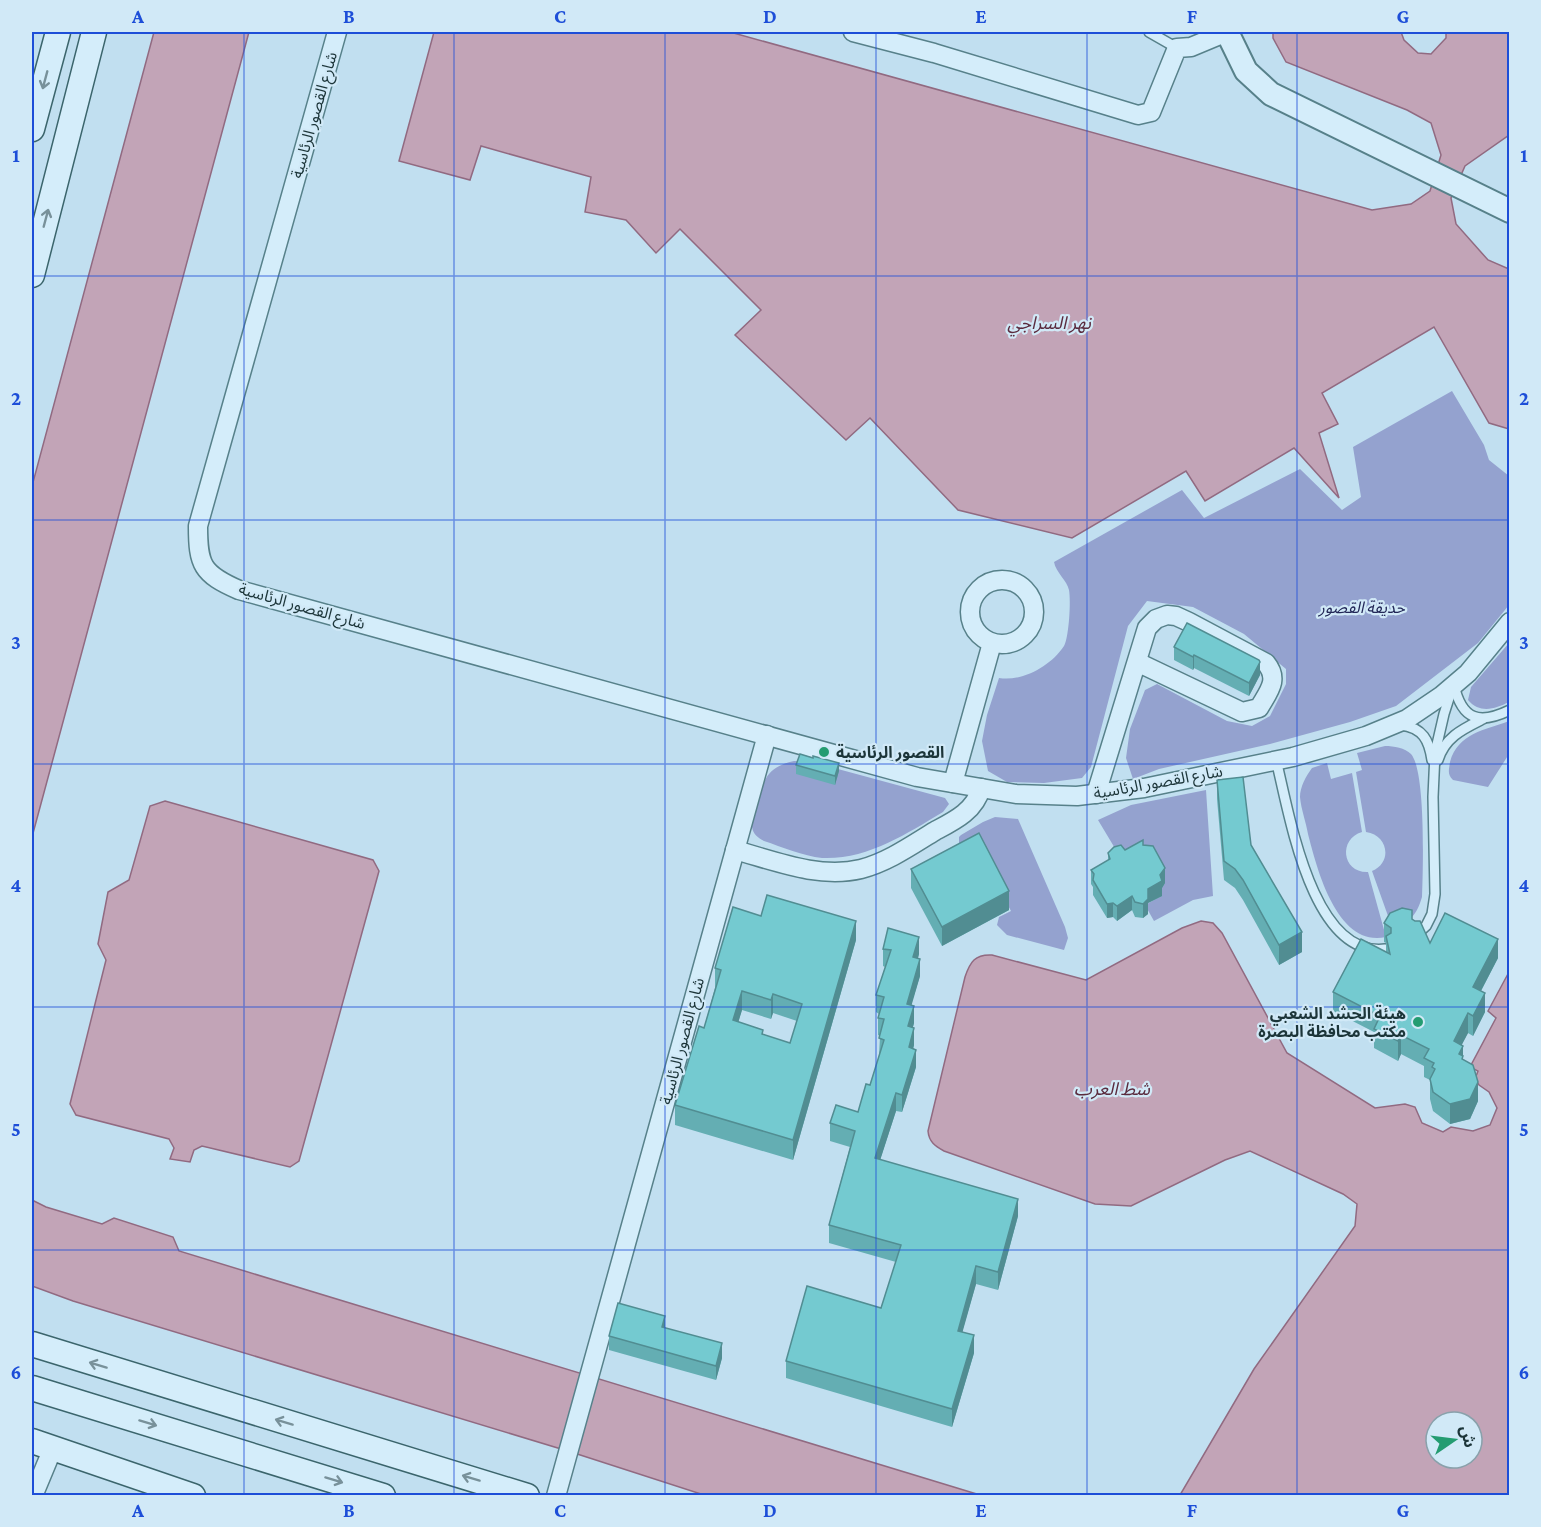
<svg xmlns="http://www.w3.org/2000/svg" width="1541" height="1527" font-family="'Crimson Pro','Noto Sans Arabic',serif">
<rect width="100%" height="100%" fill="#c1dff0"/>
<g fill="#94a2cf">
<path d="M 1452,391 L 1484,445 L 1489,460 L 1509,476 L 1509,605 L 1478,643 L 1396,706 L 1350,722 L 1270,744 L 1159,769 L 1133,779 L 1126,758 L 1130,729 L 1145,690 L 1157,684 L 1227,721 L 1252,726 L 1270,716 L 1286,684 L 1286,669 L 1244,634 L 1193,607 L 1147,601 L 1128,626 L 1091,767 L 1082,778 L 1044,783 L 1007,782 L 988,771 L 982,741 L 987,715 L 999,678 C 1022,682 1051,666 1064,646 C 1069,637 1071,601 1069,590 C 1067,580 1056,573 1054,562 L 1182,490 L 1204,518 L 1300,469 L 1342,510 L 1361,497 L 1353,447 Z"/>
<path d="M 1509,643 L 1509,702 C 1495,709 1480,714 1468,700 L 1471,687 Z"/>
<path d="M 1509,721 L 1509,754 L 1488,787 L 1453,780 C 1447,774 1449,770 1450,762 C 1458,733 1485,730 1509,721 Z"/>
<path d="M 1385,746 C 1394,746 1405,748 1411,754 C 1426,771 1423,871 1422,897 C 1416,917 1411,919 1393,930 L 1372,871 C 1393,862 1388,835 1366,832 L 1356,772 L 1362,770 L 1357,753 Z"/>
<path d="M 794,761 L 812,762 L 945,798 L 949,804 L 943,812 C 906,834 867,860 822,858 C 803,856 782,847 764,841 C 758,838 753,834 752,827 C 749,816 762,782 769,774 C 776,766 785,763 794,761 Z"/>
<path d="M 1327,763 L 1331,779 L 1352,773 L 1362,832 C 1338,839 1342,873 1368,872 L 1386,937 C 1337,948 1317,869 1308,834 C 1306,822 1301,809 1300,797 C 1300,787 1306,776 1312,768 Z"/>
<polygon points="1206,790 1213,896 1193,900 1154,921 1145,905 1161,896 1125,865 1098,820 1131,805"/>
<polygon points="995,817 1018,819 1065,927 1068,938 1064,950 1007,935 997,925 999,917 1011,911 979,852 959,848 959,837 961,835 983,822"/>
</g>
<g fill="#c2a4b7" stroke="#916a81" stroke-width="1.5" fill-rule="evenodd">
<polygon points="154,32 249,32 32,837 32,486"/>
<polygon points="434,32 730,32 1372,210 1411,204 1430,191 1441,155 1431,123 1407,110 1286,62 1273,38 1273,32 1401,32 1404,40 1418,53 1431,54 1446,38 1446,32 1509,32 1509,135 1465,166 1451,198 1456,224 1488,260 1509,269 1509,429 1489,423 1434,327 1322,393 1338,424 1319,433 1339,498 1294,448 1205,501 1186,471 1072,538 958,510 870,418 846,440 735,335 761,310 680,229 656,253 626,220 585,212 591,177 481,146 470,180 399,161"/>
<polygon points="165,801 373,860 379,871 299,1161 290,1167 202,1146 194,1150 190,1162 170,1159 174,1148 169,1139 76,1115 70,1104 106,960 98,944 108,892 129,880 150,806"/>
<path d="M 1201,921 L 1213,923 L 1222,933 L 1287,1053 L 1375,1108 L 1405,1104 L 1415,1107 L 1422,1123 L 1443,1132 L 1451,1127 L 1473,1131 L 1490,1125 L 1497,1108 L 1489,1092 L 1479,1085 L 1475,1079 L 1478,1071 L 1470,1067 L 1496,1018 L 1488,1011 L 1509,972 L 1509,1495 L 1180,1495 L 1254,1369 L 1355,1226 L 1357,1204 L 1343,1194 L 1250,1151 L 1225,1160 L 1131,1206 L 1095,1204 L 944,1151 C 935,1146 929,1142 928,1131 L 965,977 C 970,962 975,954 992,955 L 1086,980 L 1182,928 ZM 1436,1422 L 1472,1422 L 1472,1458 L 1436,1458 Z"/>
<polygon points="32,1200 46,1207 102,1224 114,1218 173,1237 179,1251 980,1495 704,1495 571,1452 73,1301 32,1286"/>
</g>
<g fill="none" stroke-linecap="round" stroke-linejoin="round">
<g stroke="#57818a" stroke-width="12">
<g id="service">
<polyline points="1149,32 1177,48"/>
<path d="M 1454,685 C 1462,720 1479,725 1510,710"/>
<path d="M 1401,725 C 1423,728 1429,740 1432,760"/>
<path d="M 1276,760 C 1289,811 1311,958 1385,949"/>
<path d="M 1438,760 C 1445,737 1463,729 1483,719"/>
<polyline points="1417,934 1426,926 1432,914 1435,894 1433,797 1435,753 1444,714 1451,692"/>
</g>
</g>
<g stroke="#57818a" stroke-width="21">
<g id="minor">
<path d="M 337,32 L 198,526 C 198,565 202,574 239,590 L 917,777 L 1016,794 L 1077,796 L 1144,788 L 1293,757 L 1366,736 L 1407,719 L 1441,696 L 1468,673 L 1510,622"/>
<polyline points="853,32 934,53 1138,115 1151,112 1177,48 1191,47 1227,32"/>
<circle cx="1002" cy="612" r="32"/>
<polyline points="953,783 992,643"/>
<path d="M 1096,794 L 1147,628 L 1156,619 L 1167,615 L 1176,616 L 1189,622 L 1266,663 C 1280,680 1268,692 1259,708 L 1242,712 L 1137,662"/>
<path d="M 735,850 C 775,861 819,879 861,869 C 888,862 912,845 935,831 C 954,821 975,811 981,788"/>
<polyline points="33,1496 53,1448"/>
<polyline points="556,1496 767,735"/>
</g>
</g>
<g stroke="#57818a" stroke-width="26">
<polyline id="tertiary" points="1227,32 1246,71 1271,94 1510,211"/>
</g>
<g stroke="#3b656c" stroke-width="27">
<g id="secondary">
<polyline points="32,129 58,32"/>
<polyline points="32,275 94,32"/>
<polyline points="32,1344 527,1496"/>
<polyline points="32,1388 383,1496"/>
<polyline points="32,1441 193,1496"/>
</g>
</g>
<use href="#service" stroke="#d4edfa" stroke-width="9"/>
<use href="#minor" stroke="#d4edfa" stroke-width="18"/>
<use href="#tertiary" stroke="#d4edfa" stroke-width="22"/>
<use href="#secondary" stroke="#d4edfa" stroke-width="24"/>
</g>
<g fill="#64aeb3" fill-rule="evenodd">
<polygon points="1508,435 1509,435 1509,451 1508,449"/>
<polygon points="1174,647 1260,675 1249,696 1194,668 1193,670 1174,660"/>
<polygon points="813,758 839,771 835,785 796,774 796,765"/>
<polygon points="1509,768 1509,786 1508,785 1508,771"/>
<polygon points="1217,780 1251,845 1302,952 1279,965 1243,900 1235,888 1224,880 1217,799"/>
<polygon points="1143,845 1165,883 1162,888 1162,896 1148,903 1148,914 1143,918 1135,917 1132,910 1117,921 1113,917 1107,918 1093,895 1093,887 1091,884 1091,870 1108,861 1108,853 1125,850"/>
<polygon points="911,869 1009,910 942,946 911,888"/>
<path d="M 761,916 L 856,940 L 793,1160 L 675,1125 L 675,1105 L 704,1028 L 715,988 L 715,968 ZM 742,1010 L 771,1019 L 773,1013 L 797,1021 L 790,1043 L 763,1035 L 738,1022 Z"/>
<polygon points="1412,919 1430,943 1498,958 1481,991 1485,1012 1473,1036 1468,1033 1461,1045 1463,1046 1463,1060 1478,1101 1470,1119 1450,1124 1433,1111 1430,1099 1430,1080 1424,1077 1424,1066 1401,1054 1398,1061 1374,1048 1374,1032 1333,1011 1333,992 1386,952 1386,943 1384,942 1384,923"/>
<polygon points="883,949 919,954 918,958 920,976 911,1005 914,1023 913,1027 914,1045 913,1049 916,1067 902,1112 896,1111 880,1160 1018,1216 998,1290 976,1284 962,1332 974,1353 952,1427 786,1378 786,1361 881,1308 896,1262 829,1243 829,1225 850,1147 830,1141 830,1123 858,1112 870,1085 879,1056 880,1036 878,1035 878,1018 879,1014 876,1012 876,995 885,967 883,966"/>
<polygon points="665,1328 722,1358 716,1380 609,1350 609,1336"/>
</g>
<g fill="#518d92">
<polygon points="1194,655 1194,668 1193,670 1193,657"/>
<polygon points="1260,662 1260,675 1249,696 1249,683"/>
<polygon points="839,763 839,771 835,785 835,776"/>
<polygon points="1165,868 1165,883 1162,888 1162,896 1148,903 1148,914 1143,918 1143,904 1148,889"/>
<polygon points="1009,891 1009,910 942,946 942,927"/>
<polygon points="1132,896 1132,910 1117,921 1117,906"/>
<polygon points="1113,903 1113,917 1107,918 1107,904"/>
<polygon points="856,921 856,940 793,1160 793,1140"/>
<polygon points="1302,932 1302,952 1279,965 1279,945"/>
<polygon points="919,937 919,954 913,975 913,957"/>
<polygon points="1498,939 1498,958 1473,1006 1473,987"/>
<polygon points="920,959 920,976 907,1021 907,1004"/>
<polygon points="742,991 742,1010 733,1040 733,1020"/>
<polygon points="1485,993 1485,1012 1473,1036 1473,1016"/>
<polygon points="773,994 773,1013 771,1019 771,1000"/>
<polygon points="914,1006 914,1023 908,1044 908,1026"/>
<polygon points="1468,1013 1468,1033 1454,1060 1454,1041"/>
<polygon points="914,1028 914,1045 909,1065 909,1047"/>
<polygon points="1401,1035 1401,1054 1398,1061 1398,1041"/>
<polygon points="1463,1046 1463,1076 1459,1054"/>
<polygon points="916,1050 916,1067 902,1112 902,1095"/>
<polygon points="1478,1082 1478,1101 1470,1119 1450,1124 1450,1104"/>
<polygon points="896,1093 896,1111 875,1176 875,1158"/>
<polygon points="1018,1199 1018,1216 998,1290 998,1272"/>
<polygon points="976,1266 976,1284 958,1348 958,1331"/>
<polygon points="665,1316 665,1330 662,1327"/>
<polygon points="974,1335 974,1353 952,1427 952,1409"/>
<polygon points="722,1343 722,1358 716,1380 716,1366"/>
</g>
<g fill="#74cad0" stroke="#518d92" stroke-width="1.5" fill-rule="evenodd">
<polygon points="1187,623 1259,660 1260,662 1249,683 1194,655 1193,657 1174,647"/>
<polygon points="800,754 813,758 813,756 839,763 835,776 796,765"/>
<polygon points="1243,777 1251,845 1302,932 1279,945 1243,880 1235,869 1224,861 1217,780"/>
<polygon points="979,833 1009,891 942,927 911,869"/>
<polygon points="1143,840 1143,845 1153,846 1165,868 1160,875 1162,881 1148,889 1148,899 1143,904 1135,902 1132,896 1117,906 1113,903 1107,904 1093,880 1094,874 1091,870 1110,859 1108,853 1114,847 1121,845 1125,850"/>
<path d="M 767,895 L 856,921 L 793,1140 L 675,1105 L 699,1026 L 704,1028 L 721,970 L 715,968 L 733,907 L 761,916 ZM 742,991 L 771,1000 L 773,994 L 802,1004 L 790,1043 L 762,1034 L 763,1030 L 733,1020 Z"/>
<polygon points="1402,908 1412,910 1412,919 1415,921 1420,921 1430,943 1445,913 1498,939 1473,987 1485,993 1473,1016 1468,1013 1454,1041 1463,1046 1459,1054 1463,1056 1462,1059 1473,1065 1478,1082 1470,1099 1450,1104 1433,1092 1430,1079 1435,1069 1432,1067 1434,1063 1424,1058 1429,1049 1401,1035 1398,1041 1374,1029 1380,1016 1333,992 1361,939 1390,954 1386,936 1391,933 1391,928 1384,923 1390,913"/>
<polygon points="888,928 919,937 913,957 920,959 907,1004 914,1006 908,1026 914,1028 909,1047 916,1050 902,1095 896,1093 875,1158 1018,1199 998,1272 976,1266 958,1331 974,1335 952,1409 786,1361 807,1286 881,1308 901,1245 829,1225 855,1131 830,1123 836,1105 858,1112 866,1084 870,1085 884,1040 879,1038 884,1019 878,1018 884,997 876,995 891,950 883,949"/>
<polygon points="618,1303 665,1316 662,1327 722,1343 716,1366 609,1336"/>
</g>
<defs><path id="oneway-shaft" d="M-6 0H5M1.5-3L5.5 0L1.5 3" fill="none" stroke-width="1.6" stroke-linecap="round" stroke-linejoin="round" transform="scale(1.5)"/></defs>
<g stroke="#78919a">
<use href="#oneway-shaft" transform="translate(45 80) rotate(105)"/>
<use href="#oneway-shaft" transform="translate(46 218) rotate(-75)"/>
<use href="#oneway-shaft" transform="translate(98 1365) rotate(-163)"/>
<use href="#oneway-shaft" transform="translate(284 1422) rotate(-163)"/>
<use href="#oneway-shaft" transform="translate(148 1423) rotate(17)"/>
<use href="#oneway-shaft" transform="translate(471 1478) rotate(-163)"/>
<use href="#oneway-shaft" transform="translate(334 1480) rotate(17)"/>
</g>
<path fill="none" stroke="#1d4ed8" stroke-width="1.5" stroke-opacity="0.55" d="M 244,32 L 244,1496M 454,32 L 454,1496M 665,32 L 665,1496M 876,32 L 876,1496M 1087,32 L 1087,1496M 1297,32 L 1297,1496M 32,276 L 1510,276M 32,520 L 1510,520M 32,764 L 1510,764M 32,1007 L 1510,1007M 32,1250 L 1510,1250"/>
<g fill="#249c71" stroke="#d1e9f7" stroke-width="2">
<circle cx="824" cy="752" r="6"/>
<circle cx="1418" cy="1022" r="6"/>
</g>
<g text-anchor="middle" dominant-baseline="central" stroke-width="4.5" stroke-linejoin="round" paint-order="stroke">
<g font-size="16" fill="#1c3539" stroke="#d1e9f7">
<text transform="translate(314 115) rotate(-74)">شارع القصور الرئاسية</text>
<text transform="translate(302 606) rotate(16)">شارع القصور الرئاسية</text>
<text transform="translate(1158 782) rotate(-10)">شارع القصور الرئاسية</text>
<text transform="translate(682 1041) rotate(-75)">شارع القصور الرئاسية</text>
</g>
<g font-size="16" font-style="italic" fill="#222757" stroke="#d1e9f7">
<text x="1362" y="607">حديقة القصور</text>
</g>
<g font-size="16" font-weight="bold" fill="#1c3539" stroke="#d1e9f7" text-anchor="start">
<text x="836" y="752">القصور الرئاسية</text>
<text x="1406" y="1013" text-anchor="end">هيئة الحشد الشعبي<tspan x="1406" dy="18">مكتب محافظة البصرة</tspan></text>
</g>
<g font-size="18" font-style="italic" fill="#5a2b3e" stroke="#d1e9f7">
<text x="1049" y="323">نهر السراجي</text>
<text x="1112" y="1089">شط العرب</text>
</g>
</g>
<rect width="1541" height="1527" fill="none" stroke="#d1e9f7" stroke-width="66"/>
<g transform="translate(1454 1440) rotate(76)"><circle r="28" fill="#d1e9f7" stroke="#89a1ab" stroke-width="1.5"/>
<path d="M0-4.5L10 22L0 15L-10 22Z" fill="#249c71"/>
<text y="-9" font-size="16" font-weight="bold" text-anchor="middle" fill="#1c3539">ش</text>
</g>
<rect x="33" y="33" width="1475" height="1461" fill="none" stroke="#1d4ed8" stroke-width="2"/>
<g font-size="20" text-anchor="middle" font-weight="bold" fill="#1d4ed8">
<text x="138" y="23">A</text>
<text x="349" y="23">B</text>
<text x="560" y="23">C</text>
<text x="770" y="23">D</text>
<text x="981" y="23">E</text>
<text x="1192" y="23">F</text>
<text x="1403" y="23">G</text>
<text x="16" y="162">1</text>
<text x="1524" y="162">1</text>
<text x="16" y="405">2</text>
<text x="1524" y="405">2</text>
<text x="16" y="649">3</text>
<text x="1524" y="649">3</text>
<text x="16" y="892">4</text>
<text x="1524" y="892">4</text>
<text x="16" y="1136">5</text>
<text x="1524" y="1136">5</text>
<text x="16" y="1379">6</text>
<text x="1524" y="1379">6</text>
<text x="138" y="1517">A</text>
<text x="349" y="1517">B</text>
<text x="560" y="1517">C</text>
<text x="770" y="1517">D</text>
<text x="981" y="1517">E</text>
<text x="1192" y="1517">F</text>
<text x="1403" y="1517">G</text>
</g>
</svg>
